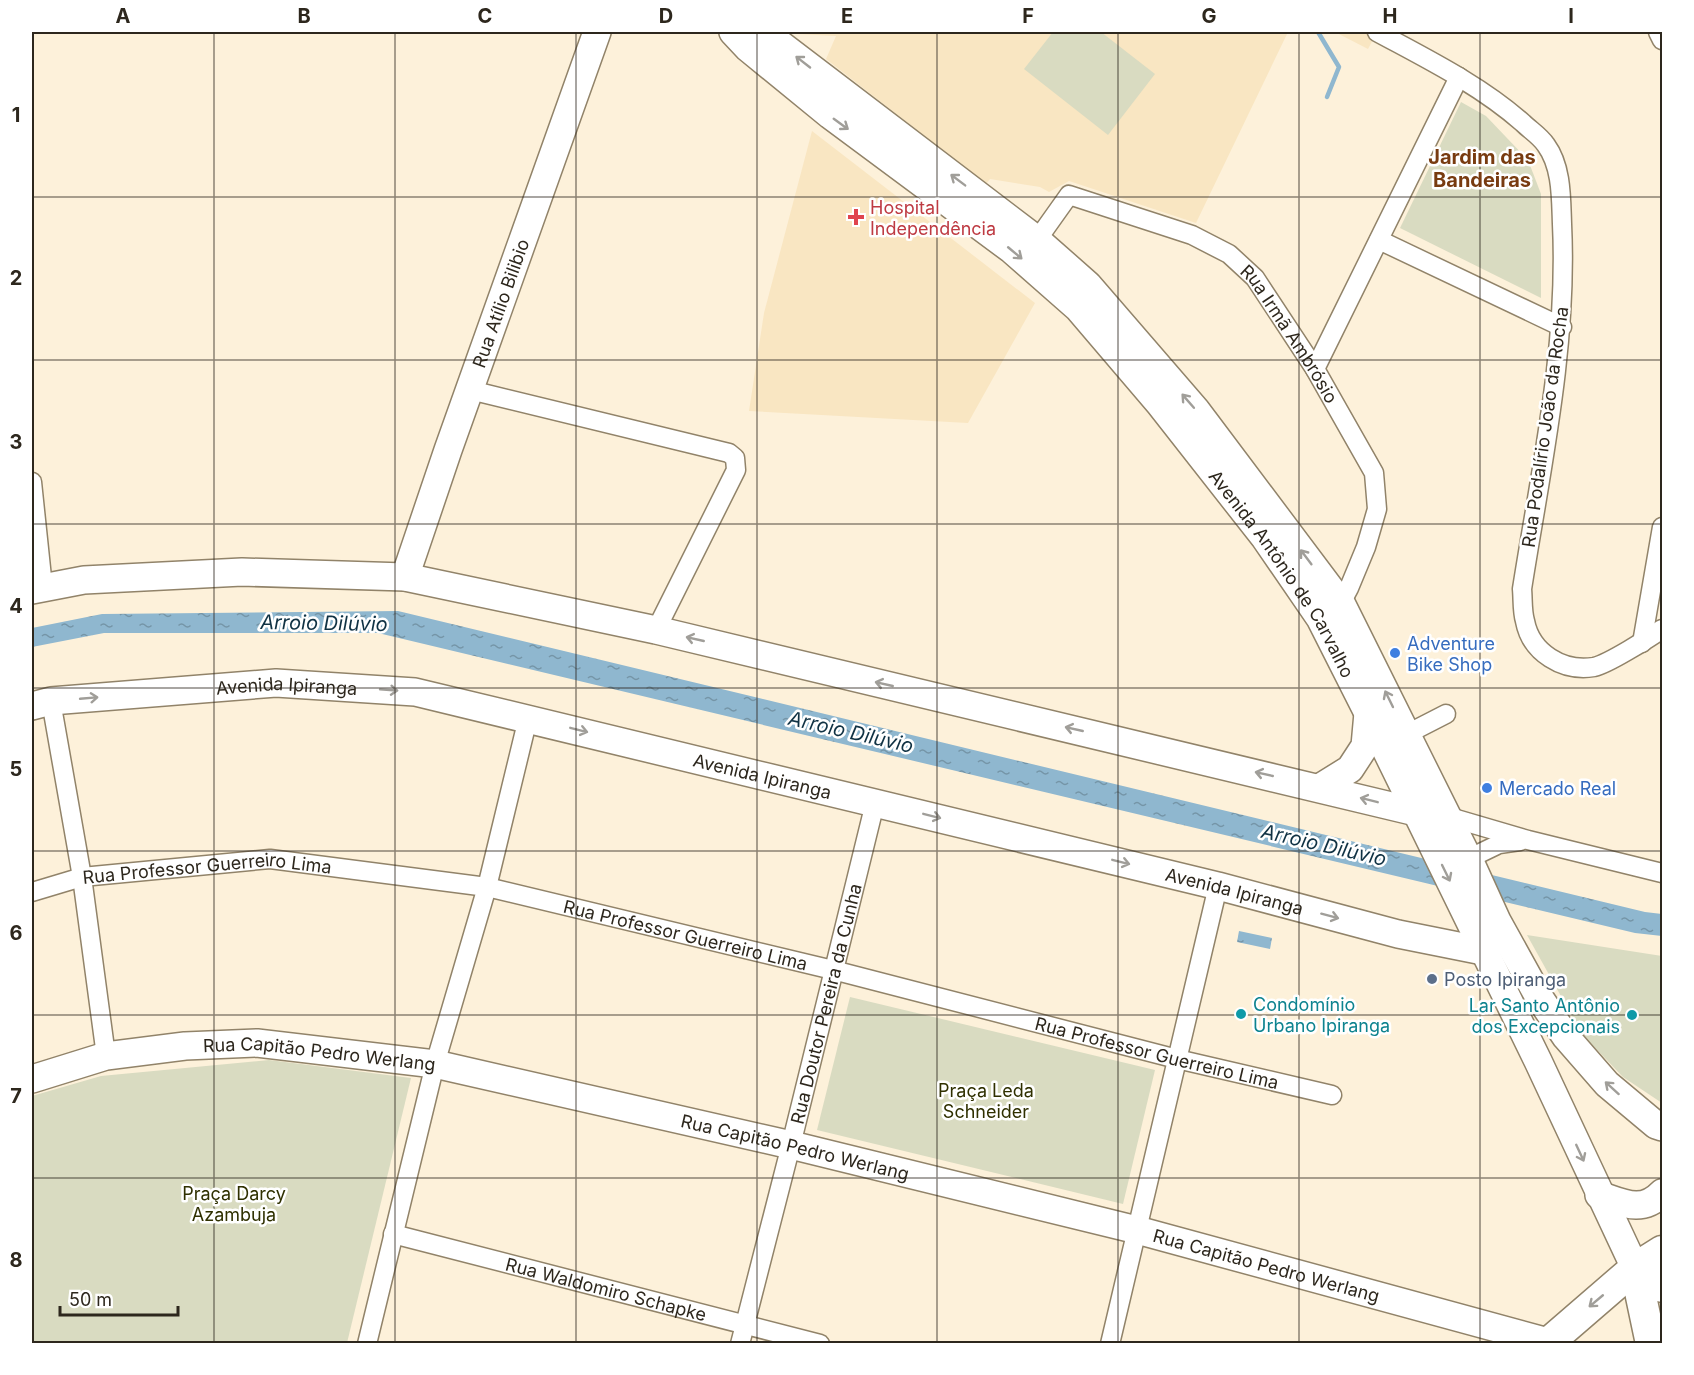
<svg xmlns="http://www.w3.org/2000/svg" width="1694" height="1375" font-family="Inter,sans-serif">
<defs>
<pattern id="water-ripples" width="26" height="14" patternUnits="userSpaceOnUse" patternTransform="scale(1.5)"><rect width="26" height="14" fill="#8fb7cf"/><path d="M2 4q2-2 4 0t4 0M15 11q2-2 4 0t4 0" fill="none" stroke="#7595a7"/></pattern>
</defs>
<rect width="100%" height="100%" fill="#fdf1da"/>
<g fill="#f9e6c2">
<polygon points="794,32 1288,32 1196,223 1069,181 1049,192 1040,187 990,179 986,184 826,59 836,36 797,34"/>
<polygon points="1335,32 1377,32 1368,49"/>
<polygon points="812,131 1035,303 968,423 749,411 764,313"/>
</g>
<g fill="#d9dbc1">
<polygon points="1053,32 1101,32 1155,74 1108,135 1024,69"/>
<polygon points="1461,102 1486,116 1528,160 1541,194 1541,298 1400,228"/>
<polygon points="1527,935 1662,956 1662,1103 1623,1077 1582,1034"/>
<polygon points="850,997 1155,1070 1123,1204 817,1130"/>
<polygon points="269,1060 411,1078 347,1343 32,1343 32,1096 101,1076"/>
</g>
<g fill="url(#water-ripples)">
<polygon points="398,611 1645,912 1662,914 1662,936 1635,933 378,633 104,633 32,647 32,628 102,614"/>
<polygon points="1239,931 1272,938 1270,949 1237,942"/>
</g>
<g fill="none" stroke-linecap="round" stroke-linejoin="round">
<polyline stroke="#8fb7cf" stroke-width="4.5" points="1318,32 1339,67 1327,97"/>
<g stroke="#918369" stroke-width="21">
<g id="street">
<path d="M 1377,32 C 1427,59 1480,85 1523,123 C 1530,130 1540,136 1546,145 C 1562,167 1561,198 1562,224 C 1568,347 1541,468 1522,589 C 1523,599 1522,611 1525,621 C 1531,653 1563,672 1594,667 C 1608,664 1649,638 1662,629"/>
<polyline points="1658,32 1662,40"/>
<path id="s1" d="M 1037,240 L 1069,195 L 1192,235 L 1229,254 L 1255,278 L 1315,369 L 1374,473 L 1377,509 L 1366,547 L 1349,588 L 1341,603 L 1335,608"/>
<polyline points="1379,240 1562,327"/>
<polyline points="1315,369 1459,77"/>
<polyline points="470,390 729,453 735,458 736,470 656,630"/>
<polyline points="32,482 43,587"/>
<polyline points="1642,643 1662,527"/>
<polyline points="51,701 82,877 106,1056"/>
<polyline points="1407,734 1446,714"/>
<polyline points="1446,816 1528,840 1662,873"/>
<polyline points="1468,859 1499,844 1520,841"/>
<path id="s2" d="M 32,892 L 82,877 L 270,859 L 487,887 L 833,970 L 1177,1059 L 1332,1095"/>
<path id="s3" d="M 393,1234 L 820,1344"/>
<polyline points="367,1344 435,1064 487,887 528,718"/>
<path id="s4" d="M 740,1344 L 791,1145 L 875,803"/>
<polyline points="1110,1344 1218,886"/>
</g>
</g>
<g stroke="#918369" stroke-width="30">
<g id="secondary">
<path id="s5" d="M 733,32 L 748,48 L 830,115 L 1012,250 L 1078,308 L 1159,403 L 1265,538 L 1320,618 L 1368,713 L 1538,1061 L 1635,1268"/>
<polyline points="764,32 1037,240 1088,285 1196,410 1341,603 1472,866 1497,921 1539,997 1566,1037 1607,1084 1656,1125 1662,1127"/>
<path id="s6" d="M 405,577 L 448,450 L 597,32"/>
<polyline points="32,590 84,580 242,572 405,577 656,630 1416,812 1446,816"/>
<path id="s7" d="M 32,706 L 51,701 L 276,683 L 415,692 L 1218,886 L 1398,934 L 1483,951"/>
<polyline points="1321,787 1350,769 1365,746 1368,713"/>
<path id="s8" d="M 32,1079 L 106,1056 L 185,1046 L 257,1043 L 435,1064 L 791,1145 L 1137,1230 L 1548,1342"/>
<path d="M 1599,1195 C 1623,1203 1642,1214 1662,1193"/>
</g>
</g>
<g stroke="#918369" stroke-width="33">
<g id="primary">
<polyline points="1635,1268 1650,1339"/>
<polyline points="1635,1268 1662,1287"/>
<polyline points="1547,1344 1635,1268 1662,1251"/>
</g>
</g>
<use href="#street" stroke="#fff" stroke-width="18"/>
<use href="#secondary" stroke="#fff" stroke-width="27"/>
<use href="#primary" stroke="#fff" stroke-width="30"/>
</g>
<defs><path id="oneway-shaft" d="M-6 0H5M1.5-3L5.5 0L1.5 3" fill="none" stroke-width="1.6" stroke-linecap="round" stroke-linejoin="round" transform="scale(1.5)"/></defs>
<g stroke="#a09e99">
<use href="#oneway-shaft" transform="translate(803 62) rotate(-142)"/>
<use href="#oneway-shaft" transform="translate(841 124) rotate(36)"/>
<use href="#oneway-shaft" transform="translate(958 180) rotate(-143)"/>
<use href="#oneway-shaft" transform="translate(1015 253) rotate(40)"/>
<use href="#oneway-shaft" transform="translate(1188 401) rotate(-131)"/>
<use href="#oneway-shaft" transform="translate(1306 557) rotate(-127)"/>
<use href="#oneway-shaft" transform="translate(695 639) rotate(-167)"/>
<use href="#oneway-shaft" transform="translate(884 684) rotate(-167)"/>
<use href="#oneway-shaft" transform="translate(389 690) rotate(4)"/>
<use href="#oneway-shaft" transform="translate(89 698) rotate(-5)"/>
<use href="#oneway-shaft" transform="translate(1389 699) rotate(-116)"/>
<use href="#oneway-shaft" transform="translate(1074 729) rotate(-167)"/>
<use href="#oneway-shaft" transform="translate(579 730) rotate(14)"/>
<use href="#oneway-shaft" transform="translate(1264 774) rotate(-167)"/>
<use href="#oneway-shaft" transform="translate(1369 800) rotate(-166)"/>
<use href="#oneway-shaft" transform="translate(932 816) rotate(14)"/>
<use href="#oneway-shaft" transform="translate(1121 862) rotate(14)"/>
<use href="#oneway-shaft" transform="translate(1446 873) rotate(64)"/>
<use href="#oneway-shaft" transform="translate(1330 916) rotate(15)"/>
<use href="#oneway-shaft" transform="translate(1612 1088) rotate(-138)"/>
<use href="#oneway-shaft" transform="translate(1580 1153) rotate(65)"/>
<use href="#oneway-shaft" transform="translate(1596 1301) rotate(140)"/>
</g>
<path fill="none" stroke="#2d271d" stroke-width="1.5" stroke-opacity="0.55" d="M 214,32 L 214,1344M 395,32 L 395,1344M 576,32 L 576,1344M 757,32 L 757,1344M 937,32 L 937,1344M 1118,32 L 1118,1344M 1299,32 L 1299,1344M 1480,32 L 1480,1344M 32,197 L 1662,197M 32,360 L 1662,360M 32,524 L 1662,524M 32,688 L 1662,688M 32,851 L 1662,851M 32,1015 L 1662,1015M 32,1178 L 1662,1178"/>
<path fill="#e0444e" stroke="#fff" stroke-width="2" d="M853 208h6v6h6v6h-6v6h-6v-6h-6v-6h6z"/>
<g fill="#3f7fe0" stroke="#fff" stroke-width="2">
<circle cx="1395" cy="653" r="6"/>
<circle cx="1487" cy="788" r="6"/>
</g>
<circle fill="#5c6f8a" stroke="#fff" stroke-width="2" cx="1432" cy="979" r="6"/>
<g fill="#0f9aa8" stroke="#fff" stroke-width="2">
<circle cx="1241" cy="1014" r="6"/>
<circle cx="1632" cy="1015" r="6"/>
</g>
<g text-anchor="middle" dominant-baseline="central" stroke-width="5" stroke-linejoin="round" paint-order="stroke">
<g font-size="18" fill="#be3a42" stroke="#fff" text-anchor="start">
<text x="870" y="207">Hospital<tspan x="870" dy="21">Independência</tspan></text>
</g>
<g font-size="18" fill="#2d271d" stroke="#fff">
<text stroke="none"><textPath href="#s6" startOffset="290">Rua Atílio Bilibio</textPath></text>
<text stroke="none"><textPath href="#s1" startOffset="327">Rua Irmã Ambrósio</textPath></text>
<text transform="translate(1545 427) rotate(-82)">Rua Podalírio João da Rocha</text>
<text stroke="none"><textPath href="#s5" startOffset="778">Avenida Antônio de Carvalho</textPath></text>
<text stroke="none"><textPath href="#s7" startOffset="256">Avenida Ipiranga</textPath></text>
<text stroke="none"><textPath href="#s7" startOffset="742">Avenida Ipiranga</textPath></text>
<text stroke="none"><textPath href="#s2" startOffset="178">Rua Professor Guerreiro Lima</textPath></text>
<text stroke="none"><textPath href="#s7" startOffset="1228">Avenida Ipiranga</textPath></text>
<text stroke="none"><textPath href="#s2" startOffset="664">Rua Professor Guerreiro Lima</textPath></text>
<text stroke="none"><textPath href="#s4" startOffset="351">Rua Doutor Pereira da Cunha</textPath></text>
<text stroke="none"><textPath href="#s2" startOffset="1150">Rua Professor Guerreiro Lima</textPath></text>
<text stroke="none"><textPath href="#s8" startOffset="292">Rua Capitão Pedro Werlang</textPath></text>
<text stroke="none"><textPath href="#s8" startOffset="778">Rua Capitão Pedro Werlang</textPath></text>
<text stroke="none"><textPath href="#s8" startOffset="1264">Rua Capitão Pedro Werlang</textPath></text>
<text stroke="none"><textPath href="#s3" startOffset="220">Rua Waldomiro Schapke</textPath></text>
</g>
<g font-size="18" fill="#366cbe" stroke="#fff" text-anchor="start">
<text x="1407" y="643">Adventure<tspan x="1407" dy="21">Bike Shop</tspan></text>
<text x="1499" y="788">Mercado Real</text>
</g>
<g font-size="18" fill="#4e5e75" stroke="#fff" text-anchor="start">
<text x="1444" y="979">Posto Ipiranga</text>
</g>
<g font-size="18" fill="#0d838f" stroke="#fff" text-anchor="start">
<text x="1253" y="1004">Condomínio<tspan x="1253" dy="21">Urbano Ipiranga</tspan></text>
<text x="1620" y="1005" text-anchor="end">Lar Santo Antônio<tspan x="1620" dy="21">dos Excepcionais</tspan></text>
</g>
<g font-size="18" fill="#2f3000" stroke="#fff">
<text x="986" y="1090">Praça Leda<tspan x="986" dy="21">Schneider</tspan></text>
<text x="234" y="1193">Praça Darcy<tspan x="234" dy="21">Azambuja</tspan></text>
</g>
<g font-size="20" font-weight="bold" fill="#783b10" stroke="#fff">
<text x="1482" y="157">Jardim das<tspan x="1482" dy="23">Bandeiras</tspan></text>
</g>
<g font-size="20" font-style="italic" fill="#103244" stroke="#fff">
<text transform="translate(324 623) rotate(1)">Arroio Dilúvio</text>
<text transform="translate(851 732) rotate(13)">Arroio Dilúvio</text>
<text transform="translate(1324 845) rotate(13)">Arroio Dilúvio</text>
</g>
</g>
<rect width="1694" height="1375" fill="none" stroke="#ffffff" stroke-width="66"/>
<path d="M60 1306v9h118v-9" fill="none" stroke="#2d271d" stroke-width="3"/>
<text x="69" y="1306" font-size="18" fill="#2d271d" stroke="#ffffff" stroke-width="4.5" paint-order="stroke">50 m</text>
<rect x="33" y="33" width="1628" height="1309" fill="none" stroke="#2d271d" stroke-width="2"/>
<g font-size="20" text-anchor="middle" font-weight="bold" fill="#2d271d">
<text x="123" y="23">A</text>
<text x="304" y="23">B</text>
<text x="485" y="23">C</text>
<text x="666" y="23">D</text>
<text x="847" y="23">E</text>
<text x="1028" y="23">F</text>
<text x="1209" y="23">G</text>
<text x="1390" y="23">H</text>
<text x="1571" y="23">I</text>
<text x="16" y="122">1</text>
<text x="16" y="285">2</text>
<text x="16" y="449">3</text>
<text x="16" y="613">4</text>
<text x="16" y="776">5</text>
<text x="16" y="940">6</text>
<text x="16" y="1103">7</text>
<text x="16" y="1267">8</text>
</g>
</svg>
